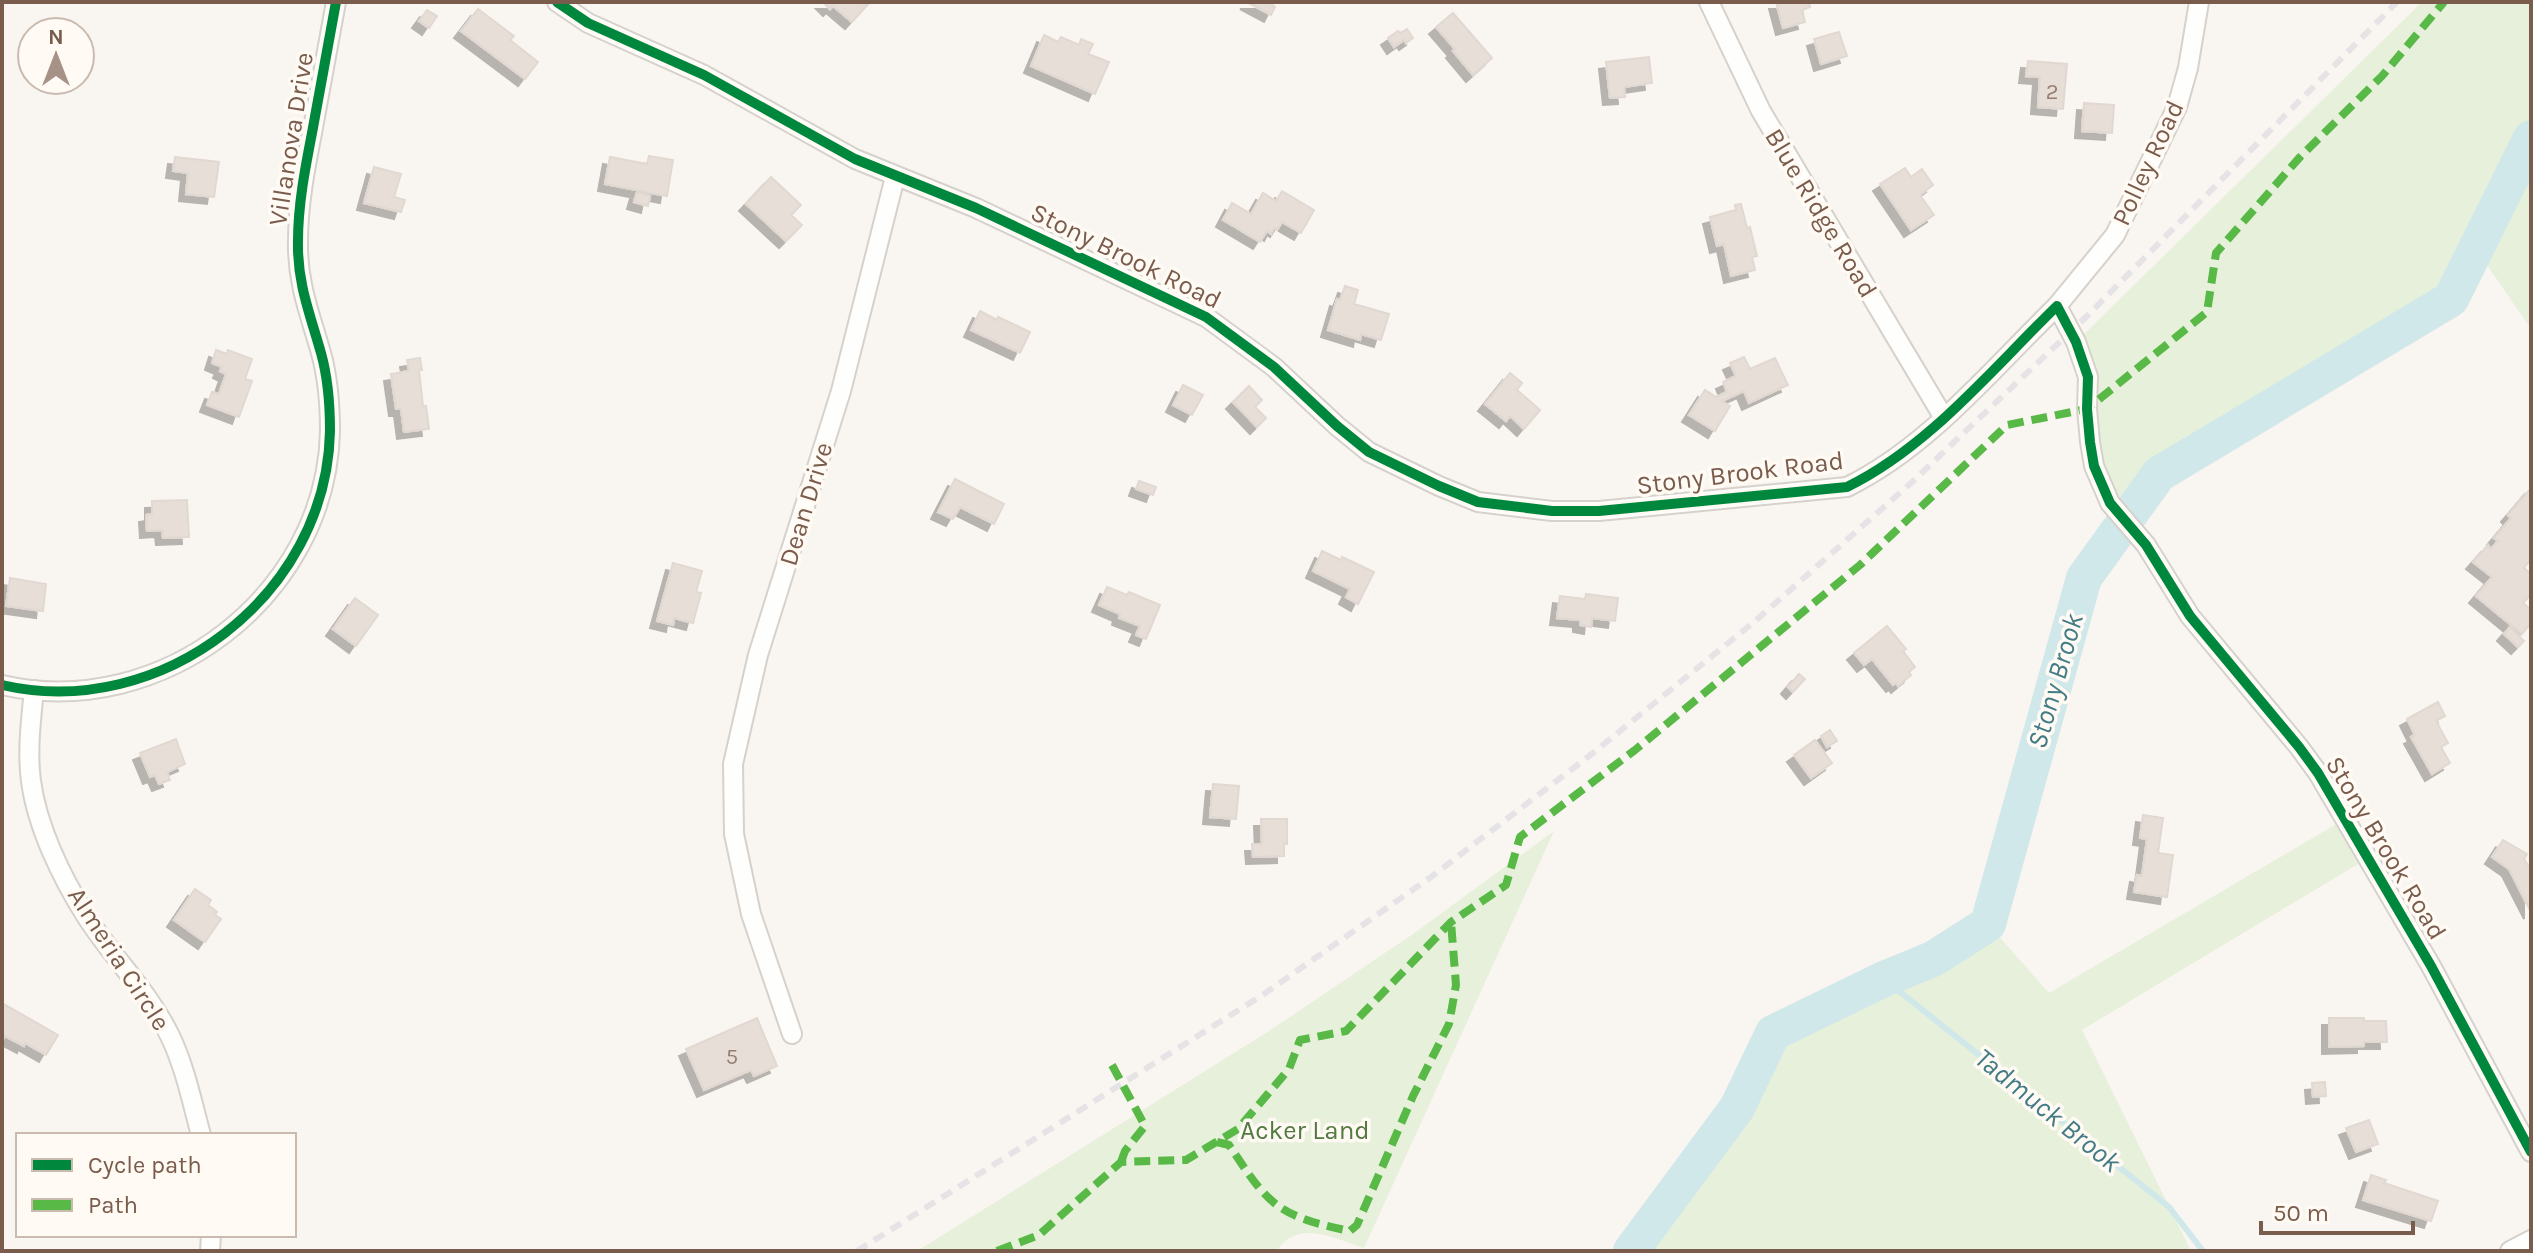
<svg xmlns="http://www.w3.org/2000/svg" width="2533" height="1253" font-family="Karla,sans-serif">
<defs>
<filter id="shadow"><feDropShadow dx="-7" dy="7" stdDeviation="0" flood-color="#0004"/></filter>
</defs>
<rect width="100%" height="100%" fill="#f9f5f0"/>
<g fill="#e7f0db">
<polygon points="2422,2 2531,2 2531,329 2476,249 2451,299 2110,503 2076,342"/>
<polygon points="2345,819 2368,858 2082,1030 2191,1251 1631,1251 1737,1108 1773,1033 1884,979 1988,924 2049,993"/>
<path d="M 1554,831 L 1364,1248 C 1335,1239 1297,1218 1277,1251 L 917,1251 L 1269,1031 L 1413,934 Z"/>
</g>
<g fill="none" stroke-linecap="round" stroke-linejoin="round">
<polyline stroke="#d0e8ea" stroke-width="6" points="1884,979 2169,1207 2203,1251"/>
<polyline stroke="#d0e8ea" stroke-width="36" points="1631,1251 1737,1108 1773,1033 1884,979 1933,959 1988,924 2084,578 2159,474 2451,299 2531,138"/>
</g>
<g fill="#e6ded7" stroke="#e2d8d2" stroke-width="2" filter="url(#shadow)">
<polygon points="823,2 870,2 852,22 833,6 830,9"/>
<polygon points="1247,2 1269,2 1275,7 1271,15"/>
<polygon points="1776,2 1809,2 1810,7 1802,10 1805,22 1783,28"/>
<polygon points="478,9 514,36 510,40 538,62 525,79 461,31"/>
<polygon points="427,10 437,16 429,28 419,21"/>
<polygon points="1453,13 1492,58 1473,75 1453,51 1455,49 1436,27"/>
<polygon points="1407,29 1413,38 1406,43 1404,40 1394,47 1388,38 1398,31 1400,33"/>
<polygon points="1839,32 1847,56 1821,64 1814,39"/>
<polygon points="1044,35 1058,42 1061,37 1079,45 1081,39 1093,44 1088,54 1109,62 1095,94 1031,66"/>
<polygon points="1649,57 1652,83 1624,87 1625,97 1610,98 1606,62"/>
<polygon points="2028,61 2067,64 2063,109 2038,107 2040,77 2026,76"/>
<polygon points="2084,103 2114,105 2112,133 2082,131"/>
<polygon points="649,156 673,160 667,196 605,184 610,157 647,164"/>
<polygon points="175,157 219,162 214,197 186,194 188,173 173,171"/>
<polygon points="374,167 401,174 394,197 405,200 401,212 364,203"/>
<polygon points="1905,168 1911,177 1922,169 1933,185 1920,195 1934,215 1911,230 1880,184"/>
<polygon points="771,177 801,205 791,215 802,225 786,241 746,204"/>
<polygon points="1282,191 1314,210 1301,233 1282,222 1277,230 1274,228 1271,234 1267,231 1260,242 1223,220 1232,203 1251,214 1263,193 1276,201"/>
<polygon points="637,192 650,196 648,206 634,202"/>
<polygon points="1741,204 1747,228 1750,227 1757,256 1752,257 1755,270 1731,276 1724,244 1717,246 1710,217 1736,210 1735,205"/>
<polygon points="1345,286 1358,290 1354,304 1389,314 1381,340 1361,334 1360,340 1328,330 1337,299 1340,300"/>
<polygon points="980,311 997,320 998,317 1030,332 1020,353 971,330"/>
<polygon points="216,350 227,354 228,350 252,359 245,379 252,381 239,417 207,405 212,392 219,394 226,374 220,371 222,367 212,363"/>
<polygon points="1744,357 1750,369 1775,358 1788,385 1749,403 1744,391 1722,401 1730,406 1715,431 1689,415 1705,390 1716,397 1727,392 1723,382 1736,376 1730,363"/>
<polygon points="420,358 422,370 419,370 423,406 426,406 429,429 404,432 401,409 396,409 391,374 409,371 407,360"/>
<polygon points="1510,373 1522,383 1517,390 1540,410 1524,429 1510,416 1506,421 1485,404"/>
<polygon points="1183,385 1203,395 1192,415 1173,405"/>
<polygon points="1249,386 1262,400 1255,407 1266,418 1257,427 1233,402"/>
<polygon points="955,479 1004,504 994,524 960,507 953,519 938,512"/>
<polygon points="1139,481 1156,487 1153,495 1136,489"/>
<polygon points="2531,488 2531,559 2524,568 2531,574 2531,594 2523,603 2531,610 2531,623 2522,634 2476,596 2492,577 2473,562 2488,545 2491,549 2498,541 2494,538 2511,518 2508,515"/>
<polygon points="187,500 189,537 163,538 162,530 147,531 146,515 152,514 152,501"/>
<polygon points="1322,551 1341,560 1342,557 1374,572 1358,604 1346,597 1350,589 1313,571"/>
<polygon points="673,563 702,571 696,592 701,593 693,623 674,618 673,625 657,621"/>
<polygon points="10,578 46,584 43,611 6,606"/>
<polygon points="1107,587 1127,595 1129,592 1160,605 1146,639 1136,635 1140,626 1119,618 1120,614 1099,605"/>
<polygon points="1586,594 1618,598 1615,621 1592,618 1591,627 1580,625 1580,620 1557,618 1560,596 1585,599"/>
<polygon points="355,598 378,615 356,646 333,629"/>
<polygon points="1887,626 1906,649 1903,651 1915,667 1909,672 1911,675 1898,686 1896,683 1893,685 1872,659 1864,665 1854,653"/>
<polygon points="2510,627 2524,641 2518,647 2504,634"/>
<polygon points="1799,674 1805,679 1793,692 1788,687"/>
<polygon points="2438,702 2445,716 2436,721 2448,743 2441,747 2450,763 2432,774 2411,737 2415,735 2407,719"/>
<polygon points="1830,730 1837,741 1827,747 1821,736"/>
<polygon points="176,739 185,764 167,772 170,780 159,784 155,775 150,777 140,753"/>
<polygon points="1815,740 1832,763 1811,778 1794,755"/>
<polygon points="1213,784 1239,786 1236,819 1210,817"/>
<polygon points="2143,815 2163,818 2158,853 2173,855 2167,897 2134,892 2137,875 2142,876 2147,839 2140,838"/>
<polygon points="1261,819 1287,819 1287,844 1284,844 1284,856 1253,857 1252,844 1262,844"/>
<polygon points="2503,840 2527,854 2524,859 2531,870 2531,912 2509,869 2492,857"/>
<polygon points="195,889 211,900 208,905 217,912 215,915 221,919 205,942 174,920"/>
<polygon points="2,1003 58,1035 46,1055 25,1043 24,1046 5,1036 2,1041"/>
<polygon points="757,1018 777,1066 754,1076 751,1070 704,1090 686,1049"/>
<polygon points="2329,1018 2364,1018 2364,1021 2386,1021 2387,1042 2364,1042 2364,1046 2329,1047"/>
<polygon points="2325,1082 2326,1096 2313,1097 2312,1083"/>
<polygon points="2369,1120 2378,1144 2356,1152 2346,1128"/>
<polygon points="2371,1175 2386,1180 2384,1183 2438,1201 2431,1221 2363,1200"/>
</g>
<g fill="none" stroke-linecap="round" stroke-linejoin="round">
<g stroke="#d7d1cb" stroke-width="22">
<g id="street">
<path d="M 557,2 L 588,23 L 704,75 L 855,159 L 976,208 L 1206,317 L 1274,367 L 1337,426 L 1369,452 L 1439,486 L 1478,502 L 1552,511 L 1599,511 L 1847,487 C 1929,447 1992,369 2057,306 L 2076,342 L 2088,377 L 2087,409 L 2090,442 L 2094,466 L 2110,503 L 2146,545 L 2190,616 L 2299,747 L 2318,773 L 2431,966 L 2531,1152"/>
<polyline points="1709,2 1761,111 1944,418"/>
<polyline points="2057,306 2115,235 2177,107 2188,68 2199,2"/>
<path d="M 2,685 C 161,722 327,595 330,431 C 330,405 328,378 321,353 C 310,314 297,283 298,241 C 298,205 305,169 312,133 C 320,89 328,46 336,2"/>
<path d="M 34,690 C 31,719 27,752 31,781 C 37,827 62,878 86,916 C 112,957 149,992 170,1036 C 185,1067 192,1102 201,1135"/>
<polyline points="792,1034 751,914 734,834 733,764 758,655 841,391 895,177"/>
<polyline points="210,1251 211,1235"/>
<polyline points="2510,1251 2531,1240"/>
</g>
</g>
<use href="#street" stroke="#fefefd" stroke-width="18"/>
<polyline stroke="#e6e3e7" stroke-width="6" stroke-dasharray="12 8" stroke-linecap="butt" points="857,1251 1264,994 1431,877 1593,753 1754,622 1911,483 2087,316 2397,2"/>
<g stroke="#58b947" stroke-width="8" stroke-dasharray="16 8" stroke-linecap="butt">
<polyline points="1112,1065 1145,1126 1125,1151 1121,1162"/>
<path d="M 1217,1142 L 1229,1145 C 1243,1165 1257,1190 1277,1205 C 1297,1220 1326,1226 1350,1231 L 1357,1225 L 1413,1096 L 1449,1024 L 1456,985 L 1451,922"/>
<polyline points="997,1251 1039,1235 1121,1162 1186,1160 1238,1129 1289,1069 1300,1040 1346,1031 1451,922 1506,885 1520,837 1635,750 1860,565 2007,425 2087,409 2207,312 2216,253 2300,157 2382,76 2444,2"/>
</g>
<g stroke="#fffaf3" stroke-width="15">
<g id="cycleway">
<path d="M 557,2 L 588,23 L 704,75 L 855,159 L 976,208 L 1206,317 L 1274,367 L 1337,426 L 1369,452 L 1439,486 L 1478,502 L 1552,511 L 1599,511 L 1847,487 C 1929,447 1992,369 2057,306 L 2076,342 L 2088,377 L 2087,409 L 2090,442 L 2094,466 L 2110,503 L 2146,545 L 2190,616 L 2299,747 L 2318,773 L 2431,966 L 2531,1152"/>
<path d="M 2,685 C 161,722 327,595 330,431 C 330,405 328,378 321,353 C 310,314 297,283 298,241 C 298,205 305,169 312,133 C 320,89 328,46 336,2"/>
</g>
</g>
<use href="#cycleway" stroke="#00873e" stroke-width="10"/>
</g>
<g text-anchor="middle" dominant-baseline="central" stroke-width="7" stroke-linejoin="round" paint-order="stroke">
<g font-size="22" fill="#977e72">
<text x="2052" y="92">2</text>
<text x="732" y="1057">5</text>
</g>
<g font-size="26" fill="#7a5c4d" stroke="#fffaf3">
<text transform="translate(291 139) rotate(-81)">Villanova Drive</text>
<text transform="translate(2148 163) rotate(-65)">Polley Road</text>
<text transform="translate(1821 213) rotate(59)">Blue Ridge Road</text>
<text transform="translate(1126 256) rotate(26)">Stony Brook Road</text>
<text transform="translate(1740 473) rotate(-7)">Stony Brook Road</text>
<text transform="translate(806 504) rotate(-73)">Dean Drive</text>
<text transform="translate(2386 848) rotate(59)">Stony Brook Road</text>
<text transform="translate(119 959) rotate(57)">Almeria Circle</text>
</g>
<g font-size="26" fill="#537a41" stroke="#fffaf3">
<text x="1305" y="1130">Acker Land</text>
</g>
<g font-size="28" font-style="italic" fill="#437c86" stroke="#fffaf3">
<text transform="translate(2055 681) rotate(-74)">Stony Brook</text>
<text transform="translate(2048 1110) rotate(39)">Tadmuck Brook</text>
</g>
</g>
<rect width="2533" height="1253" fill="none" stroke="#7a5c4d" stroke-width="8"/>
<rect x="16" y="1133" width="280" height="104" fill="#fffaf3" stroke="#cabbb1" stroke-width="2"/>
<rect x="32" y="1159" width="40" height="12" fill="#00873e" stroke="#cabbb1" stroke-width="2"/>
<text x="88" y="1173" font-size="24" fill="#7a5c4d">Cycle path</text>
<rect x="32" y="1199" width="40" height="12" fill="#58b947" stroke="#cabbb1" stroke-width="2"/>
<text x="88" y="1213" font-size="24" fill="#7a5c4d">Path</text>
<g transform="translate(56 56)"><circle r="38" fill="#fffaf3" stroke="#cabbb1" stroke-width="2"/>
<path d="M0-6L14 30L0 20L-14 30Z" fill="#a69286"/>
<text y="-12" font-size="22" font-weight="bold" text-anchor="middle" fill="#7a5c4d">N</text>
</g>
<path d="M2261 1221v12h152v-12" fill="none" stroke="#7a5c4d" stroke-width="4"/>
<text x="2273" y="1221" font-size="24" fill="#7a5c4d" stroke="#fffaf3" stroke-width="6" paint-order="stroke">50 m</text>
</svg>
